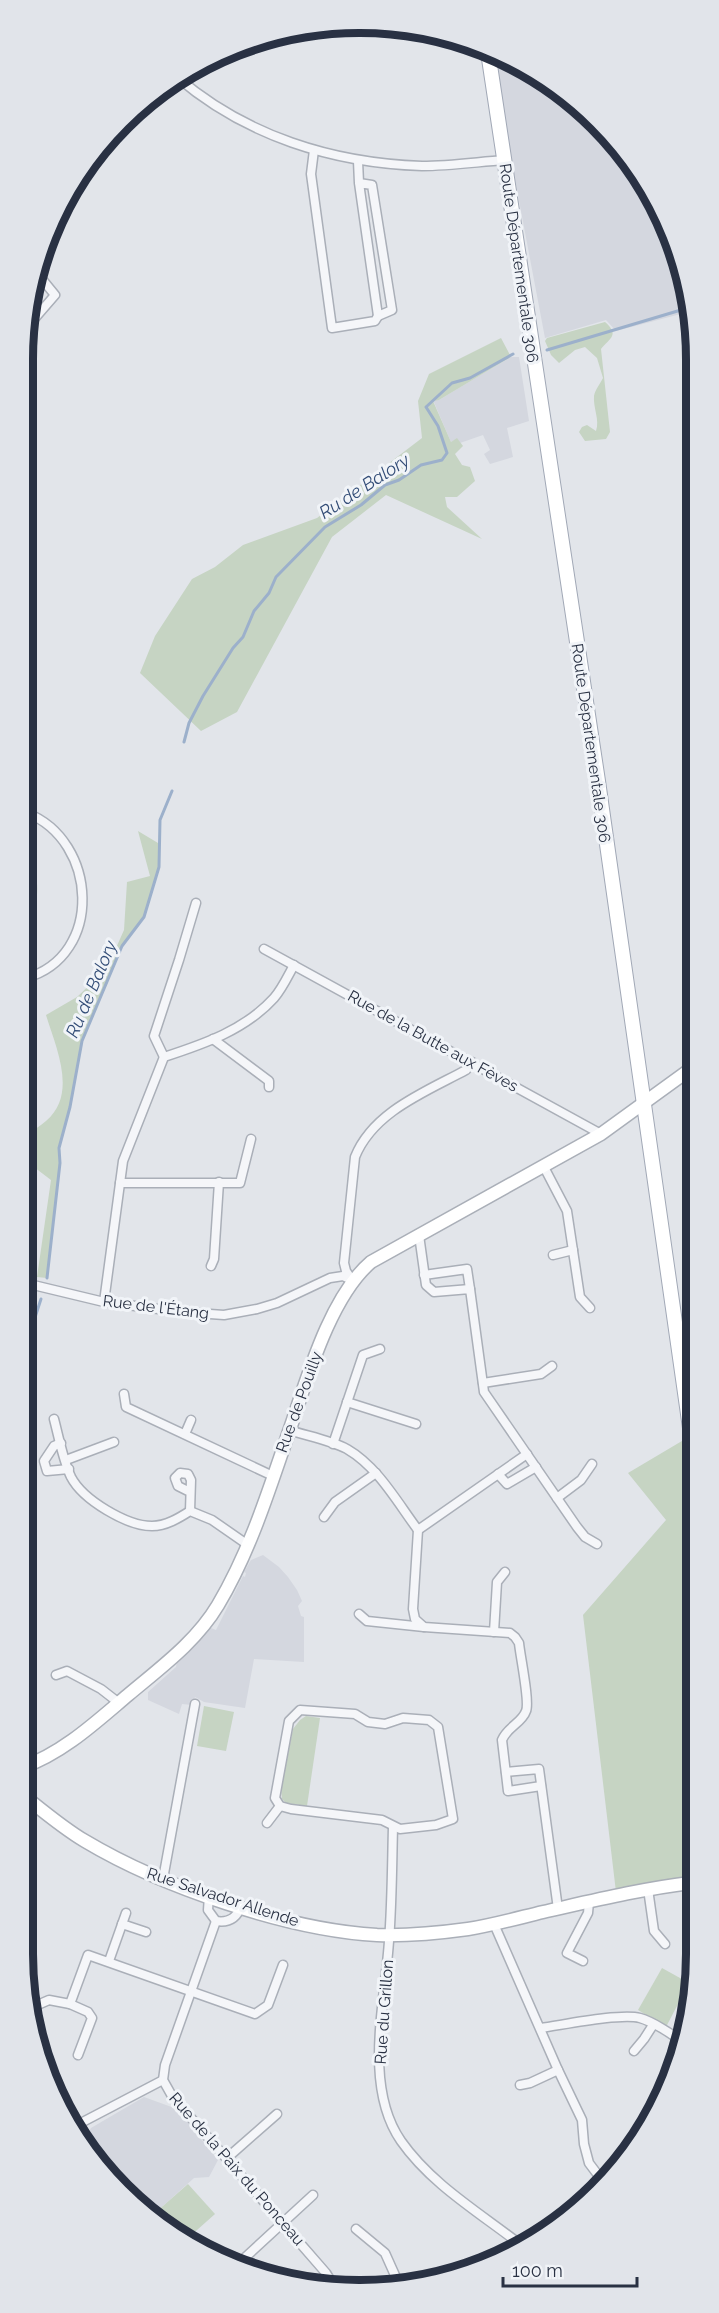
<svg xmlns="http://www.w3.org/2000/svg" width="719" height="2313" font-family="Raleway,sans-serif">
<rect width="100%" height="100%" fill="#e2e5ea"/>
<g fill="#d4d7df">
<polygon points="496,56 528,67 613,137 662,211 692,311 616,331 606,320 545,338 506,132"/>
<polygon points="511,357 519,357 529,421 507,428 513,457 490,464 484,454 490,450 483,435 460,443 457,439 451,442 433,400 439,400"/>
<polygon points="263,1555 279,1567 288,1577 297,1590 302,1601 298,1606 301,1616 304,1617 304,1662 254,1659 245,1708 204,1702 195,1697 192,1705 182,1704 179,1714 148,1700 148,1692 176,1667 177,1662 211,1628 216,1630 243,1576 245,1577 246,1573 244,1572 251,1560"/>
<polygon points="144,2097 177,2109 218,2160 209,2177 194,2178 155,2213 106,2176 84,2141 91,2128"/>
</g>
<g fill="#c6d4c3">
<path d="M 605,322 C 620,335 610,338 601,349 L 610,432 L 606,439 L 585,441 L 579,432 L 582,427 L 587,425 L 596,431 C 600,420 593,408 594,396 C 595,390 600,384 603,378 L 597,358 L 585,347 L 575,350 L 559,363 L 551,355 L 545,341 L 547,338 Z"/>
<polygon points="501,338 511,357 439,400 433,401 451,442 457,438 463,446 455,454 462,465 470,467 475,481 457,497 445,497 447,507 482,539 386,495 332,537 237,712 201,731 140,673 155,636 192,579 215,567 243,545 317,518 422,438 418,401 429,374"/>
<path d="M 138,831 L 158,843 L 159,867 L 144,917 L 122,946 L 82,1041 L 70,1107 L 59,1148 L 60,1163 L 47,1278 L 37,1277 L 51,1180 L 26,1161 L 26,1134 C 33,1131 40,1126 46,1121 C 78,1094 56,1048 46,1015 L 77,997 L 98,977 L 112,957 L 124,930 L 127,882 L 150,876 Z"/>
<path d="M 27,864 C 44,879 37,906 27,923 Z"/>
<polygon points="687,1438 691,1466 690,1878 616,1892 583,1615 666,1520 628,1473"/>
<polygon points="204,1706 234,1712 226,1751 197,1746"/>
<polygon points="306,1716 320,1718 307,1806 286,1803 282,1799 281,1790 293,1729 300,1720"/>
<polygon points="662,1968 689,1983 666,2027 638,2010"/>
<polygon points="188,2184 215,2214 188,2238 155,2213"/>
</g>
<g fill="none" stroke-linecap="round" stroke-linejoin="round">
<g stroke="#9cb0cb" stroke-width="3">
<polyline points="547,350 691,307"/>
<polyline points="184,742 189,723 203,696 233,648 243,637 254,611 269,593 276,577 325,527 361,505 385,485 399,480 421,465 442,460 447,453 438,426 426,407 452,383 470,378 513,354"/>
<polyline points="47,1278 60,1163 59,1148 70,1107 82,1041 122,946 144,917 159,867 160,820 172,791"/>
<polyline points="25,1400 30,1354 26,1345 41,1299"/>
</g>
<g stroke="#aaafb8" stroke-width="11">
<g id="street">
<path d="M 177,77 C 246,136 332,163 422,166 C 449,166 477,162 504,160"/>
<polyline points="314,150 311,174 332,328 375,321 378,316"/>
<polyline points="358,161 359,183 378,316 392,310 372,185 359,183"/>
<polyline points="29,325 55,295 37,273"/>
<polyline points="264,949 601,1134"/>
<path d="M 26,978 C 104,956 98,841 27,813"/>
<polyline points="213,1039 269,1081 269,1087"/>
<polyline points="164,1057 154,1036 179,960 196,903"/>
<polyline points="544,1167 567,1211 580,1297 590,1308"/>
<polyline points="120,1183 240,1183 251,1139"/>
<polyline points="419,1235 426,1285 434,1292 470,1289 484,1392 577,1527 585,1537 597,1544"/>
<polyline points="553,1255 573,1250"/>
<polyline points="211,1266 214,1259 219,1182"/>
<polyline points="424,1275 467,1269 470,1289"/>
<path d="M 352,1280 L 346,1271 L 344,1263 L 355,1157 C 373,1112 425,1092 466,1070 L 472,1062"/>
<polyline points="25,1283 104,1302 182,1312 224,1315 257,1309 277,1303 330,1278 343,1276 352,1280"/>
<path d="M 104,1302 L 123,1161 L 164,1057 C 204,1044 245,1030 274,998 C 282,989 288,976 294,965"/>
<polyline points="483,1383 541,1374 552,1366"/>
<polyline points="124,1394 126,1407 273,1476"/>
<polyline points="347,1402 416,1424"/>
<path d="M 54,1419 C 59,1438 63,1460 71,1477 C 83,1500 127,1526 152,1526 C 166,1526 179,1518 190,1511 L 212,1520 L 248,1545"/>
<path d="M 289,1430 C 307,1436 330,1440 347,1449 C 378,1467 397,1502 418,1530 L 527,1454"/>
<polyline points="185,1434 191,1420"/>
<polyline points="61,1443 54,1446 44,1461 47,1471 69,1469"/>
<polyline points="333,1444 363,1355 380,1349"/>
<polyline points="66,1460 114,1442"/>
<polyline points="498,1474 507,1484 536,1467"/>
<polyline points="557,1498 581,1480 592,1464"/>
<polyline points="190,1511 191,1480 188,1474 180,1473 175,1478 178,1486 190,1492"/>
<polyline points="324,1517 335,1502 376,1473"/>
<path d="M 418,1530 L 413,1609 L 415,1619 L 424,1627 L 510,1633 L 515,1637 L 519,1643 C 520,1655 530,1702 526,1711 C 522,1723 507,1727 502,1740 L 508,1791 L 541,1786"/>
<polyline points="359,1614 367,1621 424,1627"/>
<polyline points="494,1632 497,1582 505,1572"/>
<polyline points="56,1675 67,1671 101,1689 119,1703"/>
<polygon points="300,1710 355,1714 368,1722 385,1724 403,1718 429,1720 438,1727 453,1819 436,1825 400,1829 382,1820 291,1809 280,1806 275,1798 289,1721"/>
<polyline points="506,1772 539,1769 558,1909"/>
<polyline points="267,1823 280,1806"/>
<path d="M 393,1827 C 392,1865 392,1903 389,1941 C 385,2003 363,2086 401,2141 C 431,2184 480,2213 521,2245"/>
<polyline points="163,1879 195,1704"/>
<polyline points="648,1889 654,1931 665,1944"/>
<path d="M 209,1896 L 208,1910 L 216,1921 C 229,1923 237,1918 241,1906"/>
<polyline points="216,1921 165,2065 163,2080 172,2096 326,2273 334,2286"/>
<polyline points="122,1924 146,1932"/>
<polyline points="494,1924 558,2070 582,2120 584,2144 589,2163 601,2179"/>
<polyline points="109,1961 126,1913"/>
<polyline points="583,1961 567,1953 588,1913 589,1902"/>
<polyline points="33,2007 49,2000 70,2004"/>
<path d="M 541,2028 C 563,2025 620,2013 640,2018 C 651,2021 673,2034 681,2042"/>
<polyline points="634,2051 644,2039 653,2025"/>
<polyline points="78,2055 92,2018 88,2012 70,2004 88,1955 255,2014 268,2005 283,1965"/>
<polyline points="520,2085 530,2083 558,2070"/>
<polyline points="75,2126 163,2080"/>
<polyline points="227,2158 277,2114"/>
<polyline points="356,2229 385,2253 398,2282"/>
<polyline points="238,2264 313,2195"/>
</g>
</g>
<g stroke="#aaafb8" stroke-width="15">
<g id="secondary">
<path d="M 23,1767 C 63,1753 96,1722 128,1695 C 160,1668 196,1642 218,1605 C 252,1548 271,1483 293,1420 C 309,1372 332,1295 371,1262 L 601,1134 L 692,1068"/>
<path d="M 23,1795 C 43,1811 63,1828 85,1841 C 162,1887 288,1930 377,1935 C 407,1936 439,1933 468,1929 C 493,1925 518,1918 543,1912 C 592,1901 641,1889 690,1883"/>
</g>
</g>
<g stroke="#a1a8b6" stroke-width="16">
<polyline id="primary" points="488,52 598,781 691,1435"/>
</g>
<use href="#street" stroke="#f5f6f9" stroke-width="8"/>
<use href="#secondary" stroke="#fff" stroke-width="12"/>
<use href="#primary" stroke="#fff" stroke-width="14"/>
</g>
<g text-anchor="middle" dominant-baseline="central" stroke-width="6" stroke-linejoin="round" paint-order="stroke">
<g font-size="16" fill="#293143" stroke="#f1f4f8">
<text transform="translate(519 263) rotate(82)">Route Départementale 306</text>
<text transform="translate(591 743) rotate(82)">Route Départementale 306</text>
<text transform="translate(433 1041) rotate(29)">Rue de la Butte aux Fèves</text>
<text transform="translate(156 1307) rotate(7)">Rue de l'Étang</text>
<text transform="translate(299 1402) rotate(-70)">Rue de Pouilly</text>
<text transform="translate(223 1897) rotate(18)">Rue Salvador Allende</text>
<text transform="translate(384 2012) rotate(-86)">Rue du Grillon</text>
<text transform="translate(237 2169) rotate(49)">Rue de la Paix du Ponceau</text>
</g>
<g font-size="18" font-style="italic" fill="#334d77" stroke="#f1f4f8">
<text transform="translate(364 486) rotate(-33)">Ru de Balory</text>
<text transform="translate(91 989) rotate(-67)">Ru de Balory</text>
</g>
</g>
<path d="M0 0H719V2313H0ZM359 33H360A326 326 0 0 1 686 359V1954A326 326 0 0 1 360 2280H359A326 326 0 0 1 33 1954V359A326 326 0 0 1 359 33Z" fill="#e1e4ea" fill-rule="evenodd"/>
<path fill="none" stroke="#293143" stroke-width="8" d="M359 33H360A326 326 0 0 1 686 359V1954A326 326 0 0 1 360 2280H359A326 326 0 0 1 33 1954V359A326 326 0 0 1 359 33Z"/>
<path d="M503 2277v9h134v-9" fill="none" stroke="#293143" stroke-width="3"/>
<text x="512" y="2277" font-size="18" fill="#293143" stroke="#f1f4f8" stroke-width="4.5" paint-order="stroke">100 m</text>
</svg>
